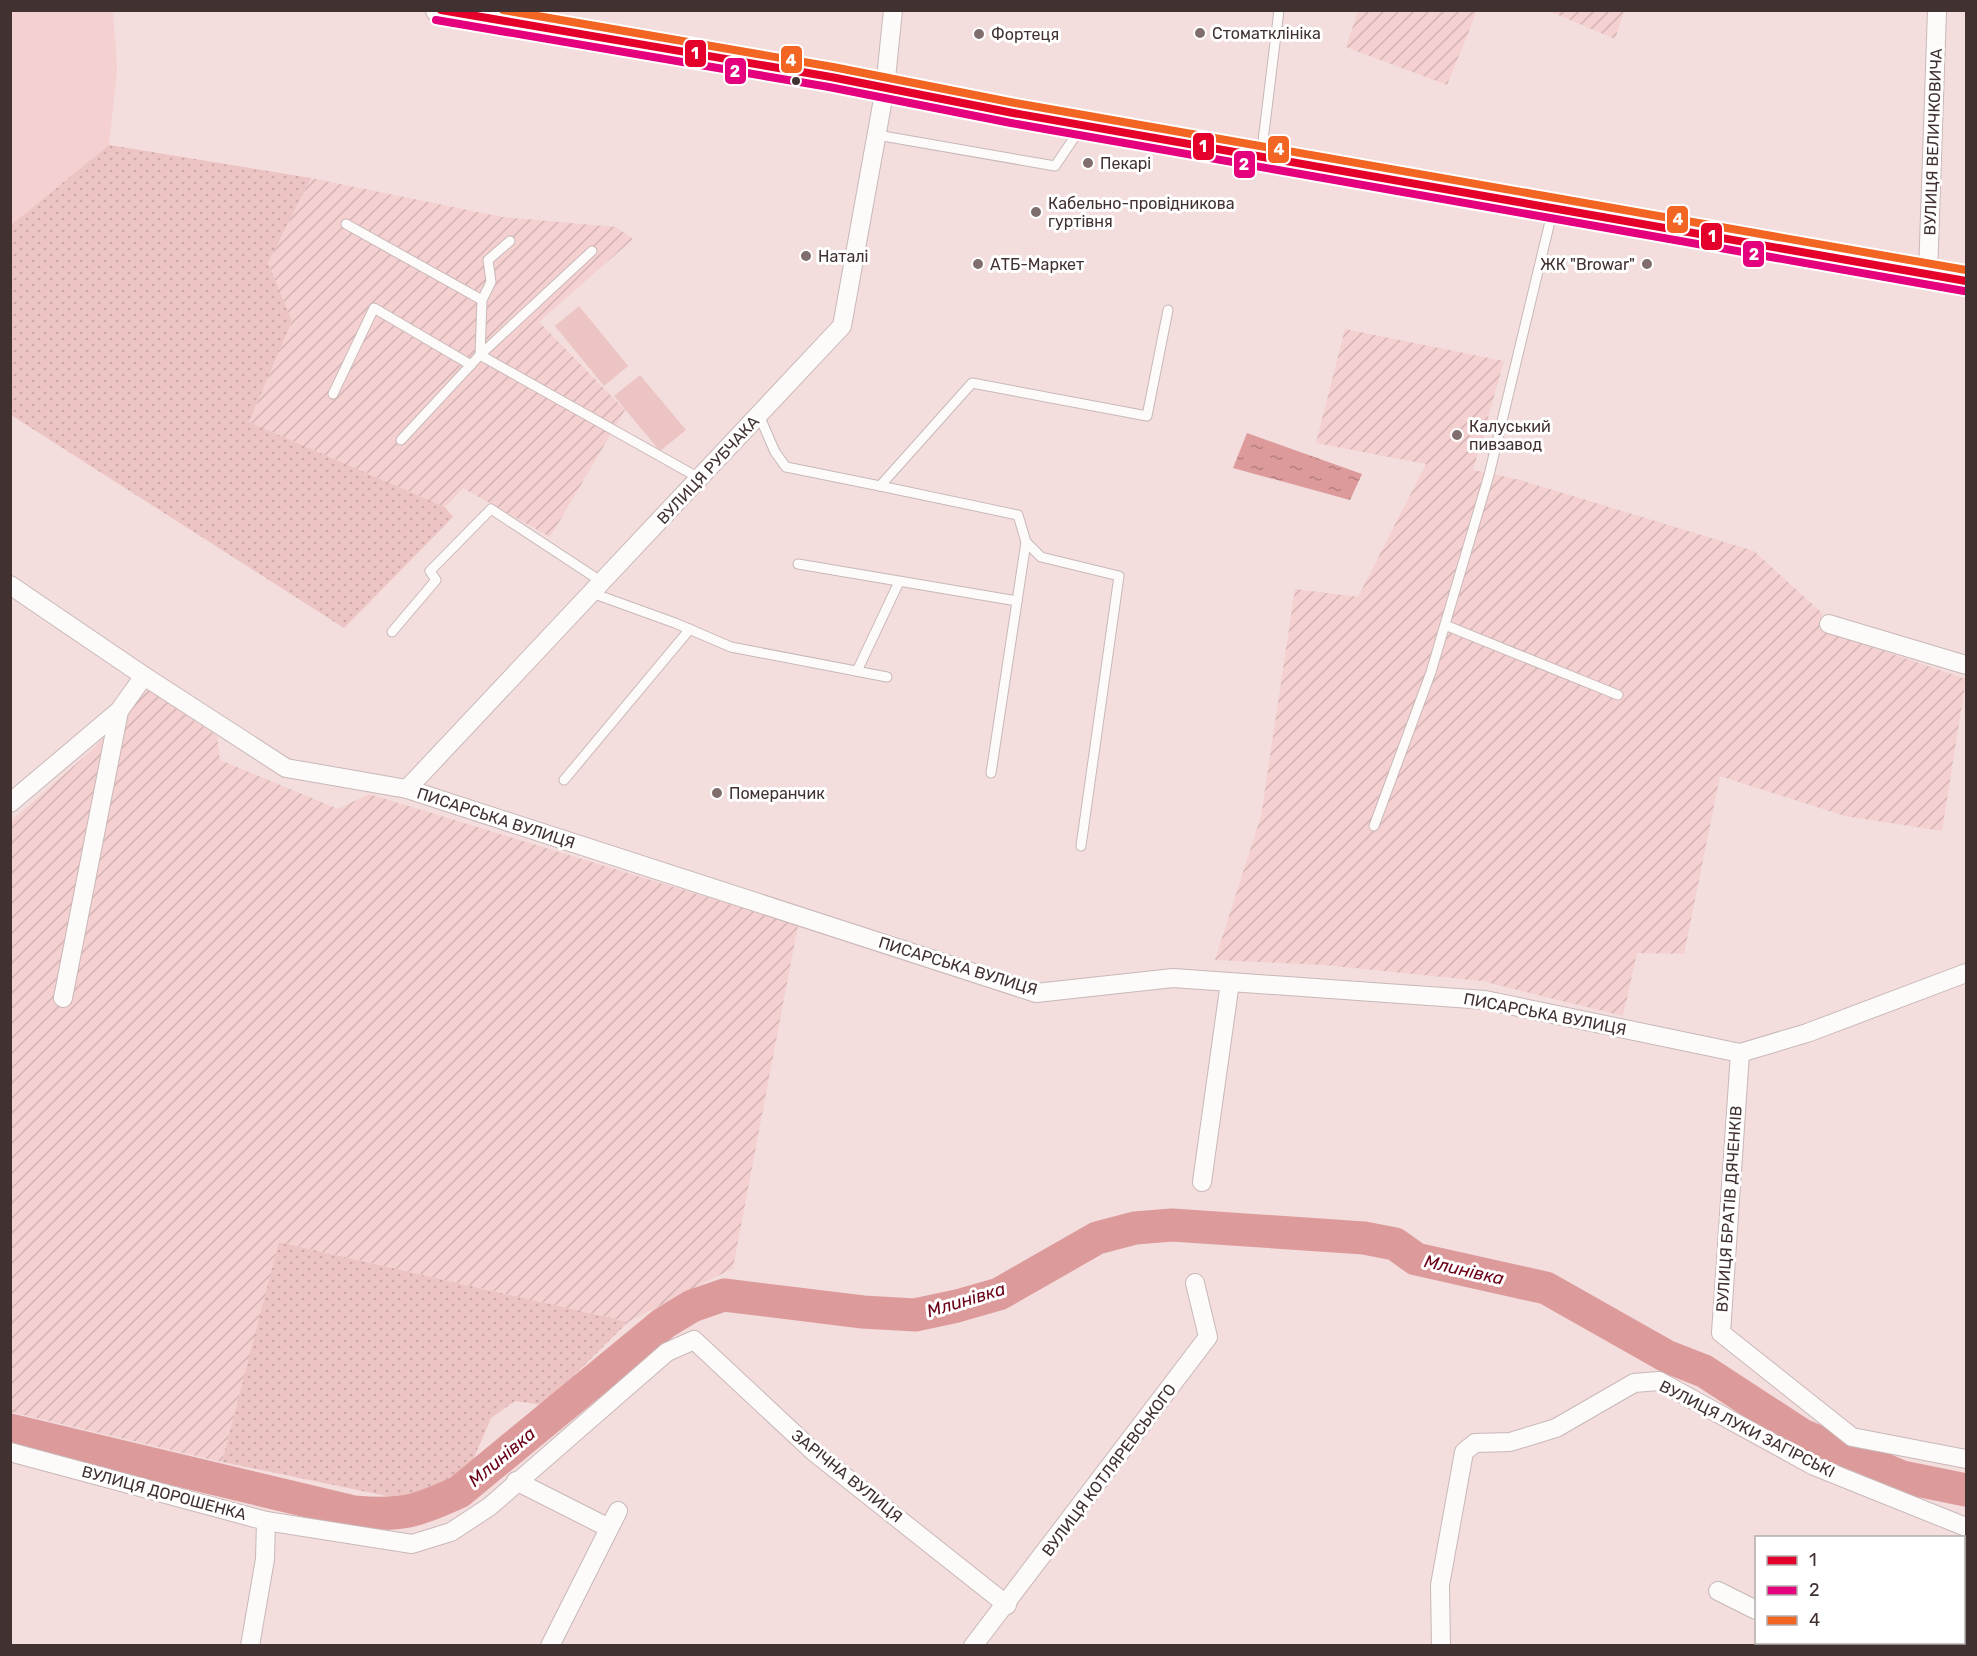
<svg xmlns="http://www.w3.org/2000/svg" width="1977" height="1656" font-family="Rubik,sans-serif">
<defs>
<pattern id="industrial-furrows" width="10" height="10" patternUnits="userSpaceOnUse" patternTransform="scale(1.5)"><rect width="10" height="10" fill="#f5d0d0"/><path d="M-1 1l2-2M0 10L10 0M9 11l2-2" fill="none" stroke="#d3b3b3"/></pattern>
<pattern id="garden-dots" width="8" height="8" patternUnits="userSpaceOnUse" patternTransform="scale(1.5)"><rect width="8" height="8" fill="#ecc4c3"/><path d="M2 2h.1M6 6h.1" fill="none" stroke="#cca9a8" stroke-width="1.8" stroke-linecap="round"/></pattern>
<pattern id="water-ripples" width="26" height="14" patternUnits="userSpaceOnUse" patternTransform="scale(1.5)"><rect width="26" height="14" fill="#dd9a9b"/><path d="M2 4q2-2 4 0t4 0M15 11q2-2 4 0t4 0" fill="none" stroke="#b57e7f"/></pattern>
</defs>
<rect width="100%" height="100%" fill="#f3dddd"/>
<polygon fill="#f5d0d0" points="11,10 113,11 117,69 109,145 11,225"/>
<g fill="url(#industrial-furrows)">
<polygon points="1358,11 1358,10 1477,11 1447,85 1346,47"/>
<polygon points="1549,11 1624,11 1615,39"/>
<polygon points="311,178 502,217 616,227 633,239 539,322 625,410 550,537 463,488 445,507 249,422 292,321 268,263"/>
<polygon points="1345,329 1504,361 1473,470 1520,480 1754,551 1822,613 1819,629 1966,679 1942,831 1845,816 1720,776 1684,954 1637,953 1623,1016 1482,981 1325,965 1215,960 1261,816 1295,589 1358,597 1426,464 1316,443"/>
<polygon points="148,690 217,736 220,760 338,809 369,794 798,925 733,1268 628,1322 280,1242 222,1462 11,1412 10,822 92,750"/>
</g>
<g fill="#ecc4c3">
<polygon points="579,306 628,366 604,386 555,326"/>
<polygon points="640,375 686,430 660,451 614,396"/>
</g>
<g fill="url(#garden-dots)">
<polygon points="109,145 311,178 268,263 292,321 249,422 445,507 453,517 344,628 11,415 11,225"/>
<polygon points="279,1242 628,1322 544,1405 515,1401 491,1418 467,1474 439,1494 406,1500 222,1462"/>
</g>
<polygon fill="url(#water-ripples)" points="1247,433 1362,474 1350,500 1233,468"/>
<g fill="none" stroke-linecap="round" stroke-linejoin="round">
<path stroke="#dd9a9b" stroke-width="33" d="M 10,1430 L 354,1512 C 403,1516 415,1512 459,1492 L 664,1323 L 692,1306 L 724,1295 L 863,1312 L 915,1315 L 957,1306 L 999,1294 L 1097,1238 L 1135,1228 L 1172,1225 L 1364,1238 L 1395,1244 L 1416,1259 L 1546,1288 L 1668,1357 L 1704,1371 L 1802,1435 L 1902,1477 L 1966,1490"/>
<g stroke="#c9b8b8" stroke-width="11">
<g id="service">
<polyline points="877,135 1055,166 1082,126"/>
<polyline points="1261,157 1279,10"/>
<polyline points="346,224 482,300 480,355"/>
<polyline points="482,300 491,282 488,260 510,241"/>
<polyline points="480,355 592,251"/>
<polyline points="333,394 374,308 471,365"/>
<polyline points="759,415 775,452 786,467 880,486 972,383 1147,416 1168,310"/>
<polyline points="401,440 480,355 699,478"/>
<polyline points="880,486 1018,515 1026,542 991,773"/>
<polyline points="1026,542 1041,557 1119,576 1081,846"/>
<polyline points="798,564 1017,601"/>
<polyline points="592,593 675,623 731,647 887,677"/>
<polyline points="1445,625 1618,695"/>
<polyline points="392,632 436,580 430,571 491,509 602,582"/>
<polyline points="857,671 899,582"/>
<polyline points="564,780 690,629"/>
<polyline points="1374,826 1431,672 1489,475 1553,209"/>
</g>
</g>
<g stroke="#c9b8b8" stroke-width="20">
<g id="minor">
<polyline points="1928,274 1937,10"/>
<polyline points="10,585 144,676 286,768 407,789 1036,993 1173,978 1485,1000 1740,1053 1807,1033 1966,973"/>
<polyline points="1829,624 1966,665"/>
<polyline points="407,789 842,326 885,88 893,10"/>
<polyline points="10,803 119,711 144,676"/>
<polyline points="63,998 119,711"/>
<polyline points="1740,1053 1721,1333 1852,1437 1966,1459"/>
<polyline points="1202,1182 1230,982"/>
<polyline points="10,1452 266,1521 265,1559 250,1646"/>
<polyline points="516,1481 609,1528"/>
<polyline points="266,1521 412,1544 451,1532 489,1507 667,1352 694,1340 814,1452 1007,1605"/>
<polyline points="1718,1591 1756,1610"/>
<polyline points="1824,1642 1830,1646"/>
<polyline points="550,1646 618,1511"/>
<polyline points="973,1646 1208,1337 1195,1283"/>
<polyline points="1441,1646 1440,1585 1464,1452 1475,1443 1510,1442 1556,1428 1634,1383 1659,1381 1814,1466 1966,1527"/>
</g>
</g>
<g stroke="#c9b8b8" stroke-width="26">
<polyline id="secondary" points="438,10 831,77 1013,113 1966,281"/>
</g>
<use href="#service" stroke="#fdfafa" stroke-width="9"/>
<use href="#minor" stroke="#fdfafa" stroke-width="18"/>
<use href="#secondary" stroke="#fdfafa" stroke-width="24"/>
<g stroke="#fff" stroke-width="12">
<polyline id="bus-1" points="441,10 831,77 1013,113 1966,281"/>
</g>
<g stroke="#fff" stroke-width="12">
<polyline id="bus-2" points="436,20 829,87 1011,123 1964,291"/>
</g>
<g stroke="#fff" stroke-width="12">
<polyline id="bus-3" points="503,10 833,67 1015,103 1966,270"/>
</g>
<use href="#bus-1" stroke="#e4002b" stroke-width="8"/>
<use href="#bus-2" stroke="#e5007d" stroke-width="8"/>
<use href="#bus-3" stroke="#f26522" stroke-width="8"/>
</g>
<g fill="#7f6e6d" stroke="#fff" stroke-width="2">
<circle cx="1200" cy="33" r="6"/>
<circle cx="979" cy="34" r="6"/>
<circle cx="1088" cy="163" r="6"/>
<circle cx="1036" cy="212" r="6"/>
<circle cx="806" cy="256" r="6"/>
<circle cx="978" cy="264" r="6"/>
<circle cx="1647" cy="264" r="6"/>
<circle cx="1457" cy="435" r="6"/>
<circle cx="717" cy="793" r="6"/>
</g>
<circle fill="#413231" stroke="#fff" stroke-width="2" cx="796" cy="81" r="5"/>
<g text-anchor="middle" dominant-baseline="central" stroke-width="6" stroke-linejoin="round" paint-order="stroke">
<g font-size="16" fill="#413231" stroke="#fff" text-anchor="start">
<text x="1212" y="33">Стоматклініка</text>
<text x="991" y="34">Фортеця</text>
<text x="1100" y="163">Пекарі</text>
<text x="1048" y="203">Кабельно-провідникова<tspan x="1048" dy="18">гуртівня</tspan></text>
<text x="818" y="256">Наталі</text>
<text x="990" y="264">АТБ-Маркет</text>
<text x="1635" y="264" text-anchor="end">ЖК "Browar"</text>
<text x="1469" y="426">Калуський<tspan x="1469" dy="18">пивзавод</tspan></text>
<text x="729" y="793">Померанчик</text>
</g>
<g font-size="16" fill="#413231" stroke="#fff">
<text transform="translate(1933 142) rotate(-88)">ВУЛИЦЯ ВЕЛИЧКОВИЧА</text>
<text transform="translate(708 470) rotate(-47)">ВУЛИЦЯ РУБЧАКА</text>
<text transform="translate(496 818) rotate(18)">ПИСАРСЬКА ВУЛИЦЯ</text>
<text transform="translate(958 966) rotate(17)">ПИСАРСЬКА ВУЛИЦЯ</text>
<text transform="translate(1545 1014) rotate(11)">ПИСАРСЬКА ВУЛИЦЯ</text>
<text transform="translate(1729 1209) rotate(-86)">ВУЛИЦЯ БРАТІВ ДЯЧЕНКІВ</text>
<text transform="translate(1747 1429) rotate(27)">ВУЛИЦЯ ЛУКИ ЗАГІРСЬКІ</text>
<text transform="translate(1109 1470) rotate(-53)">ВУЛИЦЯ КОТЛЯРЕВСЬКОГО</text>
<text transform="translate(847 1476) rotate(39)">ЗАРІЧНА ВУЛИЦЯ</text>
<text transform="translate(164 1493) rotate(15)">ВУЛИЦЯ ДОРОШЕНКА</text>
</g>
<g font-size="18" font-style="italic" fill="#6c0017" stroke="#fff">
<text transform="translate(1464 1270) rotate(13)">Млинівка</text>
<text transform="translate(966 1300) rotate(-17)">Млинівка</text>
<text transform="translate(502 1457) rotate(-40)">Млинівка</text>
</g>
</g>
<g stroke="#fff" stroke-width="2">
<rect x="684" y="39" width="23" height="29" rx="6" fill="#e4002b"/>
<rect x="780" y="45" width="23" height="29" rx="6" fill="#f26522"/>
<rect x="724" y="57" width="23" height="28" rx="6" fill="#e5007d"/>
<rect x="1192" y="132" width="23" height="29" rx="6" fill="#e4002b"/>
<rect x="1267" y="135" width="23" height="29" rx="6" fill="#f26522"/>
<rect x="1233" y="150" width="23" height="29" rx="6" fill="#e5007d"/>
<rect x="1666" y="205" width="23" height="29" rx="6" fill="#f26522"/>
<rect x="1700" y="222" width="23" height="29" rx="6" fill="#e4002b"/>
<rect x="1742" y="240" width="23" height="28" rx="6" fill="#e5007d"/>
</g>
<g font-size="16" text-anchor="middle" font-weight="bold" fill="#fff">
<text x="695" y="59">1</text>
<text x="791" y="66">4</text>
<text x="735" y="77">2</text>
<text x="1203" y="152">1</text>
<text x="1279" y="155">4</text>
<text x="1244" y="170">2</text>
<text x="1678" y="225">4</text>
<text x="1712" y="242">1</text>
<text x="1754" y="260">2</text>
</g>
<rect width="1977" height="1656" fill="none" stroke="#413231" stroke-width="24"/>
<rect x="1755" y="1536" width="210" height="108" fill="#ffffff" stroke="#b3adad" stroke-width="1.5"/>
<rect x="1767" y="1556" width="30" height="9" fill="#e4002b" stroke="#b3adad" stroke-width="1.5"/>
<text x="1809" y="1566" font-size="18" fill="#413231">1</text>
<rect x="1767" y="1586" width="30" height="9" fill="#e5007d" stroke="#b3adad" stroke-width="1.5"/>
<text x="1809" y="1596" font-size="18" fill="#413231">2</text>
<rect x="1767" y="1616" width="30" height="9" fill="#f26522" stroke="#b3adad" stroke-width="1.5"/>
<text x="1809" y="1626" font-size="18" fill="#413231">4</text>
</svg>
